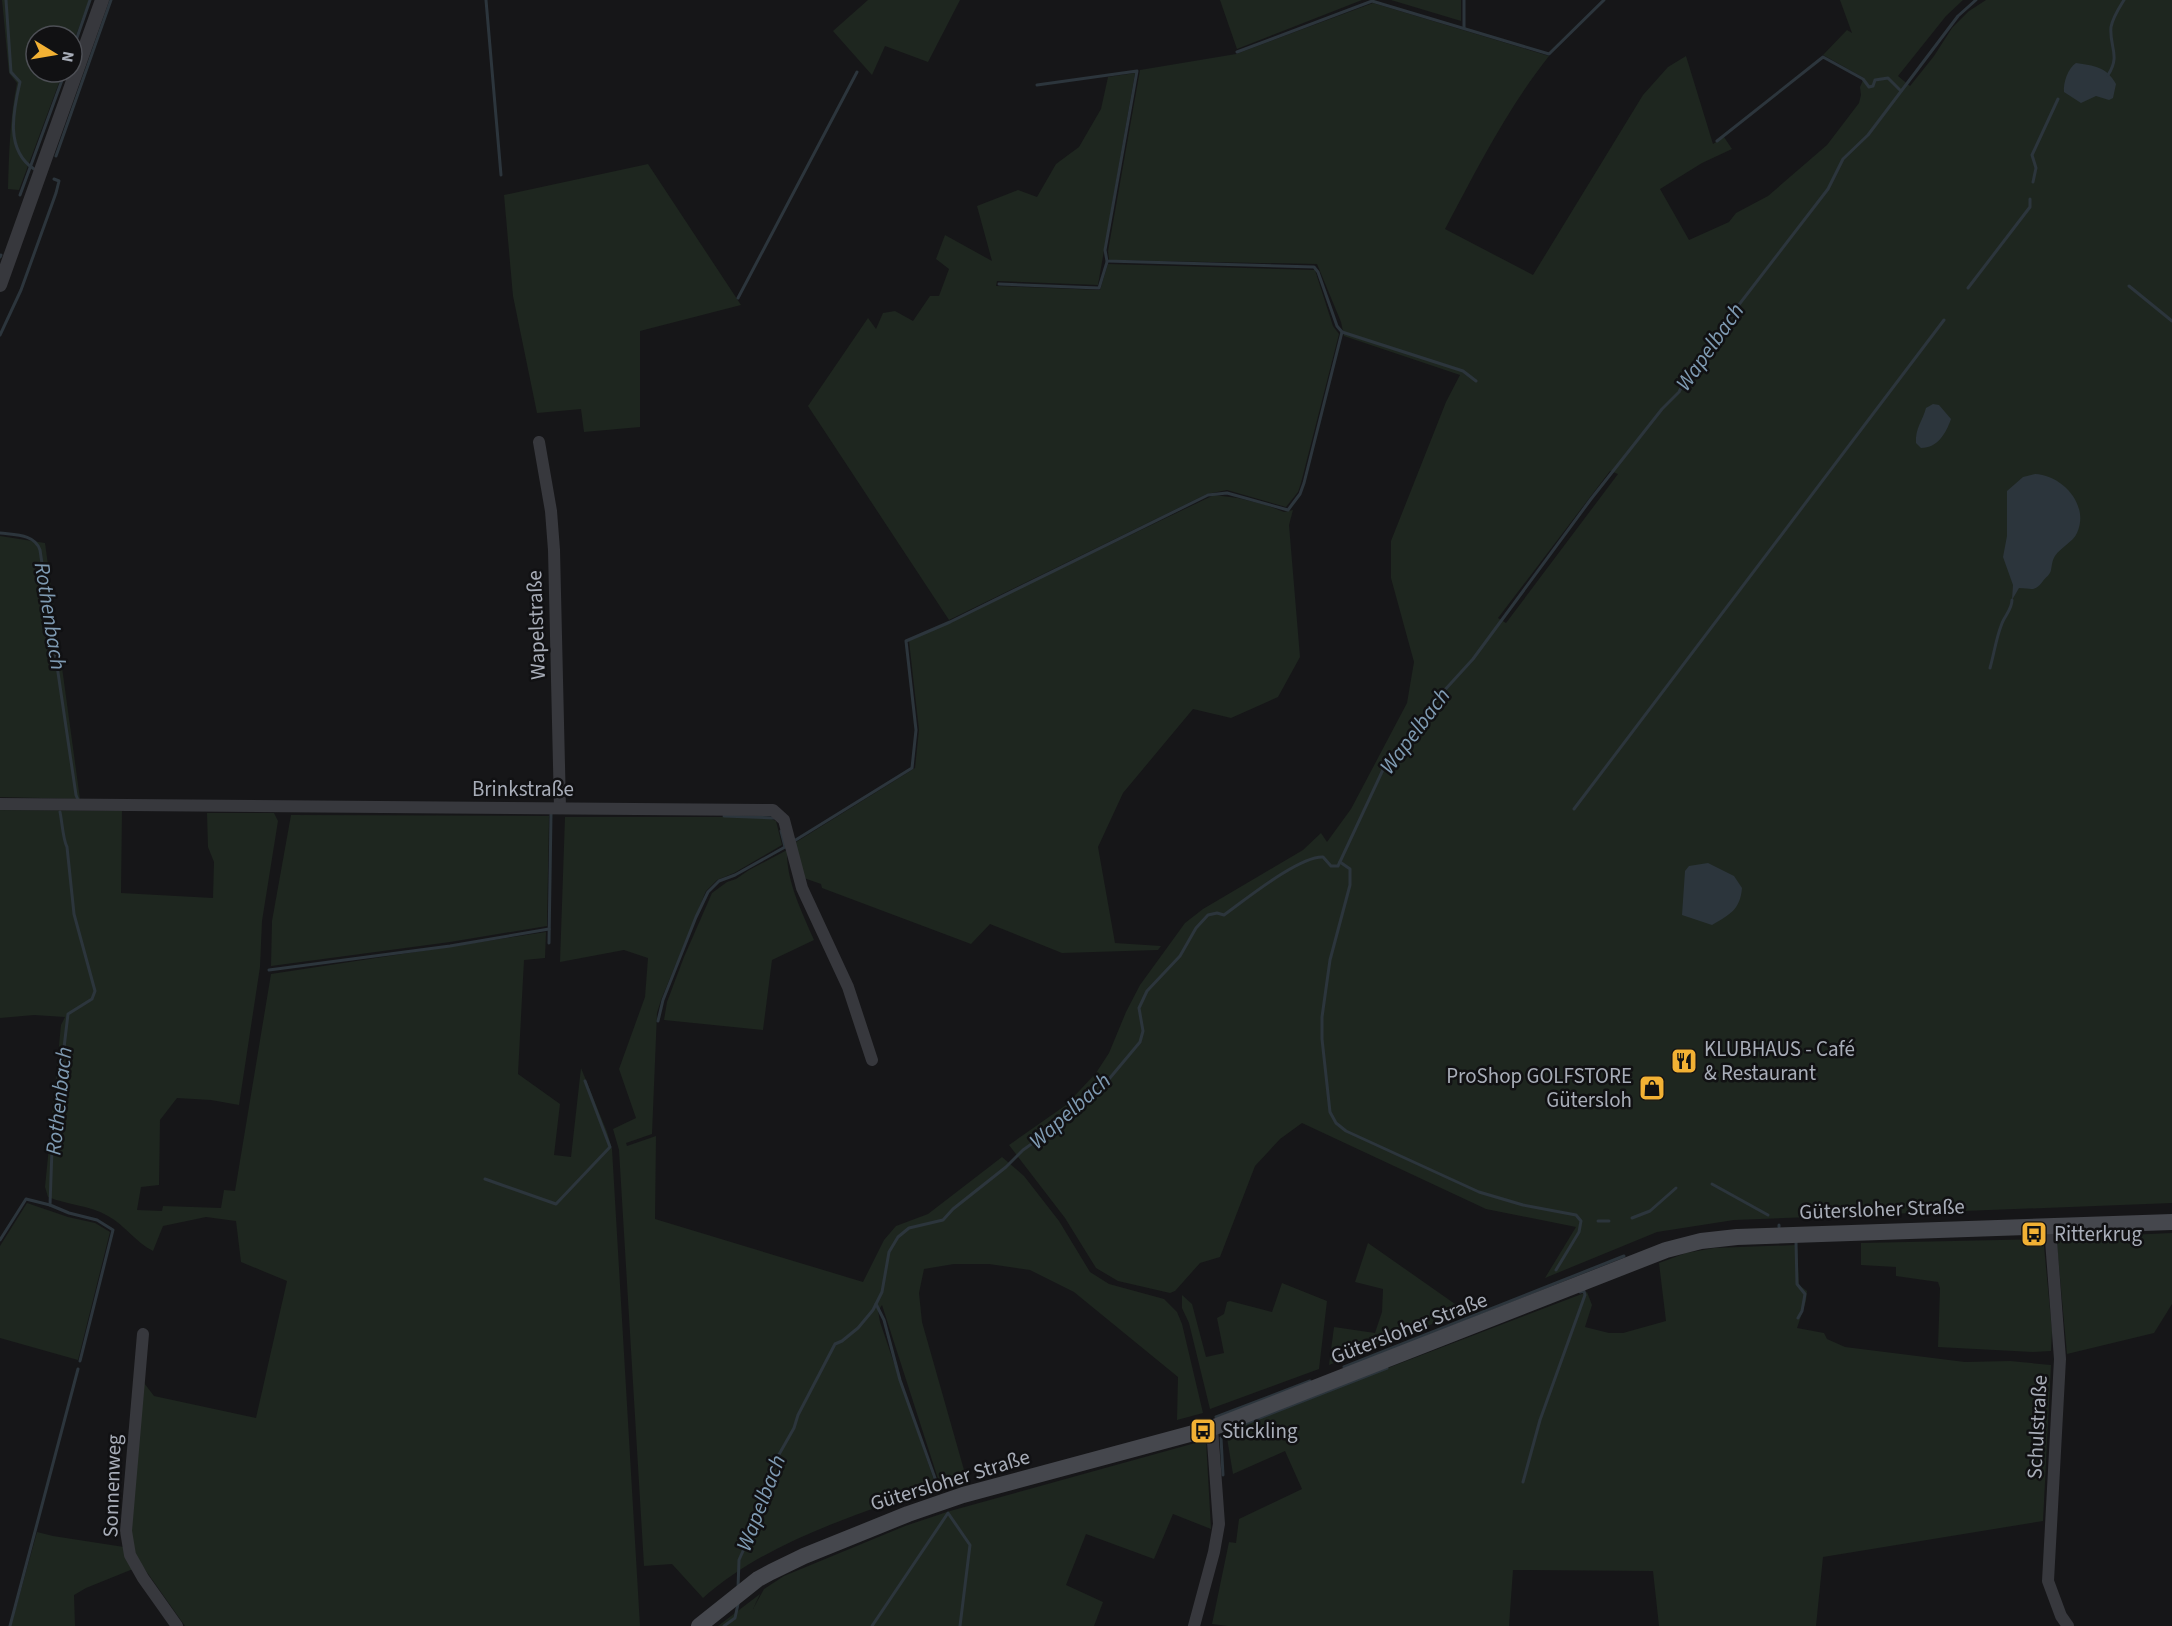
<svg xmlns="http://www.w3.org/2000/svg" width="2172" height="1626" font-family="'Source Sans 3',sans-serif">
<rect width="100%" height="100%" fill="#161618"/>
<g fill="#1e261f" fill-rule="evenodd">
<path d="M 2,0 L 89,0 L 72,46 L 72,36 L 36,36 L 36,72 L 63,72 L 19,190 L 8,189 C 9,153 10,118 17,83 L 9,73 Z"/>
<polygon points="868,0 960,0 928,62 885,46 872,75 833,31"/>
<polygon points="1220,0 1362,0 1237,49"/>
<polygon points="1391,0 1461,0 1461,21"/>
<path d="M 1840,0 L 1963,0 L 1946,16 L 1898,76 L 1910,86 L 1934,56 L 1952,28 L 1969,11 L 1986,0 L 2172,0 L 2172,1203 L 1734,1220 L 1657,1232 L 1545,1278 L 1576,1227 L 1486,1209 L 1302,1123 L 1280,1139 L 1255,1166 L 1220,1257 L 1200,1263 L 1175,1291 L 1170,1293 L 1118,1281 L 1096,1268 L 1065,1218 L 1009,1145 L 1066,1105 L 1096,1073 L 1109,1053 L 1126,1012 L 1140,985 L 1185,923 L 1203,909 L 1303,850 L 1321,833 L 1327,842 L 1351,809 L 1407,703 L 1414,662 L 1391,578 L 1391,541 L 1446,402 L 1460,375 L 1344,336 L 1341,322 L 1317,264 L 1109,260 L 1108,251 L 1140,70 L 1236,54 L 1373,3 L 1549,56 C 1507,109 1477,169 1445,229 L 1533,275 L 1643,95 L 1668,67 L 1686,56 L 1713,144 L 1724,137 L 1732,149 L 1702,163 L 1660,189 L 1689,240 L 1729,222 L 1736,213 L 1768,196 L 1827,145 L 1859,103 L 1861,95 L 1860,87 L 1864,78 L 1823,55 L 1847,30 L 1852,33 ZM 1610,471 L 1618,474 L 1506,623 L 1498,618 Z"/>
<polygon points="1135,73 1098,285 997,281 996,286 1100,290 1108,264 1315,270 1333,326 1339,334 1301,483 1298,492 1286,507 1227,490 1207,494 949,620 808,406 868,318 876,329 883,313 895,311 913,321 930,296 939,296 949,269 936,259 945,235 992,261 977,206 1018,190 1037,197 1056,164 1079,147 1101,109 1108,77"/>
<polygon points="648,164 741,305 640,331 640,427 584,432 581,409 537,413 513,296 504,195"/>
<polygon points="1214,495 1238,498 1266,505 1284,512 1293,510 1289,525 1300,657 1278,697 1231,718 1193,709 1123,793 1098,847 1115,943 1161,946 1158,950 1062,953 990,924 971,944 822,888 821,884 801,877 793,844 915,768 919,730 909,641"/>
<polygon points="0,536 45,543 80,799 0,797"/>
<path d="M 0,810 L 122,811 L 121,893 L 213,898 L 214,862 L 208,847 L 207,813 L 274,813 L 278,821 L 262,921 L 260,967 L 239,1105 L 211,1100 L 177,1098 L 160,1120 L 159,1185 L 141,1187 L 137,1210 L 162,1211 L 163,1206 L 221,1208 L 224,1190 L 235,1191 L 271,974 L 546,932 L 545,958 L 524,960 L 518,1074 L 560,1104 L 554,1155 L 571,1157 L 581,1068 L 607,1132 L 612,1149 L 640,1626 L 185,1626 L 134,1554 L 130,1529 L 141,1379 L 154,1396 L 256,1418 L 287,1281 L 241,1262 L 236,1221 L 206,1217 L 163,1226 L 153,1251 C 135,1242 125,1225 108,1216 C 89,1205 68,1205 48,1197 L 45,1187 L 61,1025 L 65,1017 L 34,1015 L 0,1018 Z"/>
<polygon points="291,815 549,816 547,926 450,942 271,966 272,921"/>
<path d="M 565,817 L 767,817 L 776,821 L 782,845 L 734,873 L 717,880 L 706,891 L 661,1000 L 657,1013 L 652,1134 L 626,1143 L 627,1146 L 656,1136 L 655,1219 L 863,1282 L 884,1240 L 896,1226 L 928,1214 L 1002,1157 L 1024,1176 L 1059,1221 L 1090,1272 L 1109,1284 L 1164,1299 L 1177,1312 L 1182,1324 L 1203,1413 L 1177,1420 L 1178,1377 L 1074,1292 L 1030,1270 L 989,1264 L 954,1264 L 924,1269 L 919,1293 L 922,1322 L 966,1477 L 940,1485 L 882,1305 L 878,1311 L 880,1322 L 936,1486 C 855,1516 769,1540 703,1598 L 672,1564 L 644,1566 L 619,1150 L 613,1129 L 636,1118 L 619,1069 L 645,997 L 648,958 L 624,950 L 560,962 Z"/>
<path d="M 787,850 C 786,881 802,912 814,940 L 772,960 L 763,1030 L 664,1020 L 667,1002 L 684,957 L 712,893 L 727,882 L 736,879 L 749,870 Z"/>
<polygon points="27,1203 68,1217 95,1223 110,1232 78,1360 0,1338 0,1246"/>
<polygon points="2172,1233 2172,1304 2154,1333 2067,1354 2057,1245 2061,1238"/>
<polygon points="2040,1239 2044,1246 2052,1331 2051,1351 2033,1352 1938,1347 1940,1288 1938,1282 1896,1276 1896,1267 1861,1265 1861,1243"/>
<polygon points="1368,1243 1465,1311 1329,1365 1334,1327 1375,1333 1382,1312 1383,1289 1355,1282"/>
<polygon points="1797,1245 1799,1285 1807,1291 1806,1301 1797,1328 1824,1333 1827,1339 1845,1347 1965,1362 2010,1361 2051,1365 2043,1521 1823,1557 1816,1626 1659,1626 1653,1571 1513,1570 1509,1626 1228,1626 1212,1624 1229,1542 1236,1543 1239,1519 1302,1489 1285,1451 1233,1474 1227,1438 1233,1427 1587,1292 1592,1305 1585,1327 1609,1333 1623,1333 1666,1321 1659,1263 1686,1253 1714,1248"/>
<polygon points="1282,1283 1327,1301 1319,1369 1210,1409 1189,1323 1182,1308 1182,1295 1192,1304 1206,1357 1224,1353 1217,1318 1224,1314 1227,1302 1230,1301 1272,1312"/>
<polygon points="1206,1440 1211,1529 1173,1514 1154,1559 1086,1534 1066,1585 1103,1602 1094,1626 718,1626 760,1594 753,1609 764,1589 784,1576 905,1526 950,1511"/>
<polygon points="37,1532 53,1536 124,1547 133,1569 86,1588 74,1595 75,1626 11,1626"/>
</g>
<g fill="#2c353c">
<path d="M 2076,63 C 2094,66 2106,66 2116,84 L 2113,98 L 2109,100 L 2096,96 L 2081,103 L 2064,92 C 2063,83 2068,68 2076,63 Z"/>
<path d="M 1933,404 L 1939,405 L 1951,419 C 1946,433 1938,448 1921,448 L 1916,443 C 1915,428 1923,420 1926,408 Z"/>
<path d="M 2035,474 C 2062,475 2090,505 2077,533 C 2073,542 2061,547 2055,556 C 2052,561 2052,565 2051,570 C 2050,575 2046,577 2043,581 C 2034,593 2032,588 2019,588 L 2012,600 L 2013,585 L 2003,557 L 2007,536 L 2007,491 L 2023,477 Z"/>
<path d="M 1708,863 L 1734,876 L 1742,888 C 1740,910 1730,914 1712,925 L 1682,915 L 1685,871 L 1689,866 Z"/>
</g>
<g fill="none" stroke-linecap="round" stroke-linejoin="round">
<g stroke="#2c353c" stroke-width="3">
<path d="M 6,0 L 11,72 L 20,82 C 13,112 5,150 34,169"/>
<polyline points="486,0 501,175"/>
<polyline points="1464,0 1464,28"/>
<polyline points="72,52 90,0"/>
<polyline points="1237,52 1372,1 1549,54 1604,0"/>
<path d="M 2108,75 C 2121,55 2109,47 2111,27 C 2113,17 2119,8 2124,0"/>
<polyline points="1037,85 1137,71 1105,250 1107,261 1314,267 1318,272 1337,326 1342,332 1463,371 1476,381"/>
<polyline points="1717,141 1823,57 1863,79 1869,87 1873,86 1875,80 1888,78 1901,91"/>
<polyline points="56,156 111,0"/>
<polyline points="2033,182 2036,168 2032,155 2058,99"/>
<polyline points="20,195 65,72"/>
<polyline points="0,257 1,255"/>
<polyline points="999,284 1099,288 1107,262"/>
<polyline points="2129,286 2172,321"/>
<polyline points="1968,288 2030,207 2030,199"/>
<polyline points="738,298 857,72"/>
<polyline points="0,335 21,290 56,193 59,181 54,179"/>
<path d="M 0,533 C 15,535 35,534 40,550 L 76,795 L 78,800"/>
<path d="M 1990,668 C 1994,654 1996,639 2001,626 C 2004,616 2012,610 2012,600"/>
<polyline points="1574,809 1944,320"/>
<path d="M 60,812 C 62,821 63,840 67,847 L 74,914 L 95,991 L 92,999 L 68,1014 L 52,1149 L 50,1205 L 69,1213 L 97,1220 L 113,1230 L 80,1361"/>
<polyline points="724,816 774,818"/>
<polyline points="781,831 785,847"/>
<polyline points="794,841 912,768 916,730 906,641 950,622 1208,495 1227,493 1288,510 1300,494 1304,483 1342,332"/>
<polyline points="1340,862 1350,869 1350,885 1330,960 1322,1017 1322,1039 1330,1112 1336,1123 1346,1131 1479,1192 1523,1205 1576,1215 1581,1221 1579,1232 1556,1270"/>
<polyline points="549,943 551,814"/>
<polyline points="269,970 450,946 549,929"/>
<polyline points="658,1021 663,1000 696,917 708,892 719,881 735,875 785,847"/>
<polyline points="485,1179 556,1204 610,1147 585,1081"/>
<polyline points="1712,1184 1768,1215"/>
<polyline points="1632,1218 1650,1211 1676,1188"/>
<polyline points="1598,1221 1609,1221"/>
<polyline points="1779,1225 1779,1227"/>
<polyline points="0,1240 26,1199 50,1205"/>
<polyline points="1796,1242 1797,1284 1805,1294 1802,1311 1798,1318"/>
<polyline points="876,1304 884,1320 900,1380 936,1481"/>
<polyline points="1344,1367 1624,1256"/>
<polyline points="1216,1417 1310,1381"/>
<polyline points="1223,1475 1221,1438 1224,1432 1387,1368"/>
<polyline points="1523,1482 1540,1420 1585,1295 1584,1291 1580,1292"/>
<path d="M 738,1588 L 739,1560 L 759,1515 L 769,1472 L 794,1428 L 798,1415 L 835,1344 L 842,1341 L 858,1328 L 873,1310 L 882,1292 L 889,1252 L 898,1237 L 909,1228 L 943,1220 L 953,1209 L 1006,1167 L 1023,1150 L 1064,1121 L 1099,1091 L 1140,1042 L 1143,1031 L 1139,1008 L 1147,991 L 1180,956 L 1196,928 L 1208,915 L 1217,913 L 1224,915 C 1245,900 1299,856 1323,857 L 1331,866 L 1338,866 L 1388,759 L 1401,752 L 1419,728 L 1432,704 L 1473,659 L 1591,499 L 1662,409 L 1679,392 L 1691,367 L 1828,189 L 1843,159 L 1868,135 L 1958,16 L 1976,0"/>
<polyline points="10,1626 78,1369"/>
<polyline points="724,1626 735,1618 738,1604"/>
<polyline points="872,1626 948,1513 970,1545 960,1626"/>
</g>
<g stroke="#37383d" stroke-width="12">
<polyline points="539,442 551,511 554,550 560,808"/>
<polyline points="0,804 773,810 784,820 802,888 848,987 872,1060"/>
<polyline points="2050,1227 2060,1359 2048,1581 2061,1616 2068,1626"/>
<polyline points="143,1334 126,1531 130,1555 143,1578 177,1626"/>
<polyline points="1194,1626 1214,1552 1219,1524 1212,1428"/>
</g>
<polyline stroke="#37383d" stroke-width="14" points="0,285 102,0"/>
<polyline stroke="#45474d" stroke-width="16" points="699,1626 758,1579 771,1572 804,1556 908,1514 963,1495 1212,1428 1666,1250 1701,1241 1737,1237 2172,1222"/>
</g>
<defs>
<g id="restaurant-square" transform="scale(1.35)"><rect x="-9" y="-9" width="18" height="18" rx="4" fill="#f2b134" stroke="#111113"/><path d="M-5-6h1v4h1v-4h1v4h1v-4h1v5L-1.5 .5V6h-2V.5L-5-1ZM5-6V6H3V1.5H1.5Q1.5-4 5-6Z" fill="#111"/></g>
<g id="shop-square" transform="scale(1.35)"><rect x="-9" y="-9" width="18" height="18" rx="4" fill="#f2b134" stroke="#111113"/><path d="M-5-2.5h2.3a2.7 3.5 0 0 1 5.4 0H5L5.5 6h-11ZM-1.5-2.5h3a1.5 2.3 0 0 0-3 0Z" fill="#111"/></g>
<g id="bus-square" transform="scale(1.35)"><rect x="-9" y="-9" width="18" height="18" rx="4" fill="#f2b134" stroke="#111113"/><path d="M-5-6H5V4H4V6H2V4H-2V6H-4V4H-5ZM-3.5-4V0h7V-4ZM-3.5 1.2v1.5H-2V1.2ZM2 1.2v1.5H3.5V1.2Z" fill="#111"/></g>
</defs>
<g fill-rule="evenodd">
<use href="#restaurant-square" x="1684" y="1061"/>
<use href="#shop-square" x="1652" y="1088"/>
<use href="#bus-square" x="2034" y="1234"/>
<use href="#bus-square" x="1203" y="1431"/>
</g>
<g text-anchor="middle" dominant-baseline="central" stroke-width="5" stroke-linejoin="round" paint-order="stroke">
<g font-size="21" fill="#a8adb8" stroke="#111113">
<text transform="translate(536 625) rotate(-92)">Wapelstraße</text>
<text x="523" y="789">Brinkstraße</text>
<text transform="translate(1882 1209) rotate(-2)">Gütersloher Straße</text>
<text transform="translate(1409 1328) rotate(-21)">Gütersloher Straße</text>
<text transform="translate(2037 1427) rotate(-87)">Schulstraße</text>
<text transform="translate(950 1480) rotate(-17)">Gütersloher Straße</text>
<text transform="translate(112 1486) rotate(-88)">Sonnenweg</text>
</g>
<g font-size="21" fill="#a8adb8" stroke="#111113" text-anchor="start">
<text x="1704" y="1049">KLUBHAUS - Café<tspan x="1704" dy="24">&amp; Restaurant</tspan></text>
<text x="1632" y="1076" text-anchor="end">ProShop GOLFSTORE<tspan x="1632" dy="24">Gütersloh</tspan></text>
<text x="2054" y="1234">Ritterkrug</text>
<text x="1222" y="1431">Stickling</text>
</g>
<g font-size="22" font-style="italic" fill="#7f9bb3" stroke="#111113">
<text transform="translate(1710 347) rotate(-55)">Wapelbach</text>
<text transform="translate(50 616) rotate(81)">Rothenbach</text>
<text transform="translate(1415 731) rotate(-53)">Wapelbach</text>
<text transform="translate(59 1101) rotate(-84)">Rothenbach</text>
<text transform="translate(1070 1111) rotate(-42)">Wapelbach</text>
<text transform="translate(761 1503) rotate(-69)">Wapelbach</text>
</g>
</g>
<g transform="translate(54 54) rotate(101)"><circle r="28" fill="#111113" stroke="#4d4f55" stroke-width="1.5"/>
<path d="M0-4.5L10 22L0 15L-10 22Z" fill="#f2b134"/>
<text y="-9" font-size="16" font-weight="bold" text-anchor="middle" fill="#a8adb8">N</text>
</g>
</svg>
